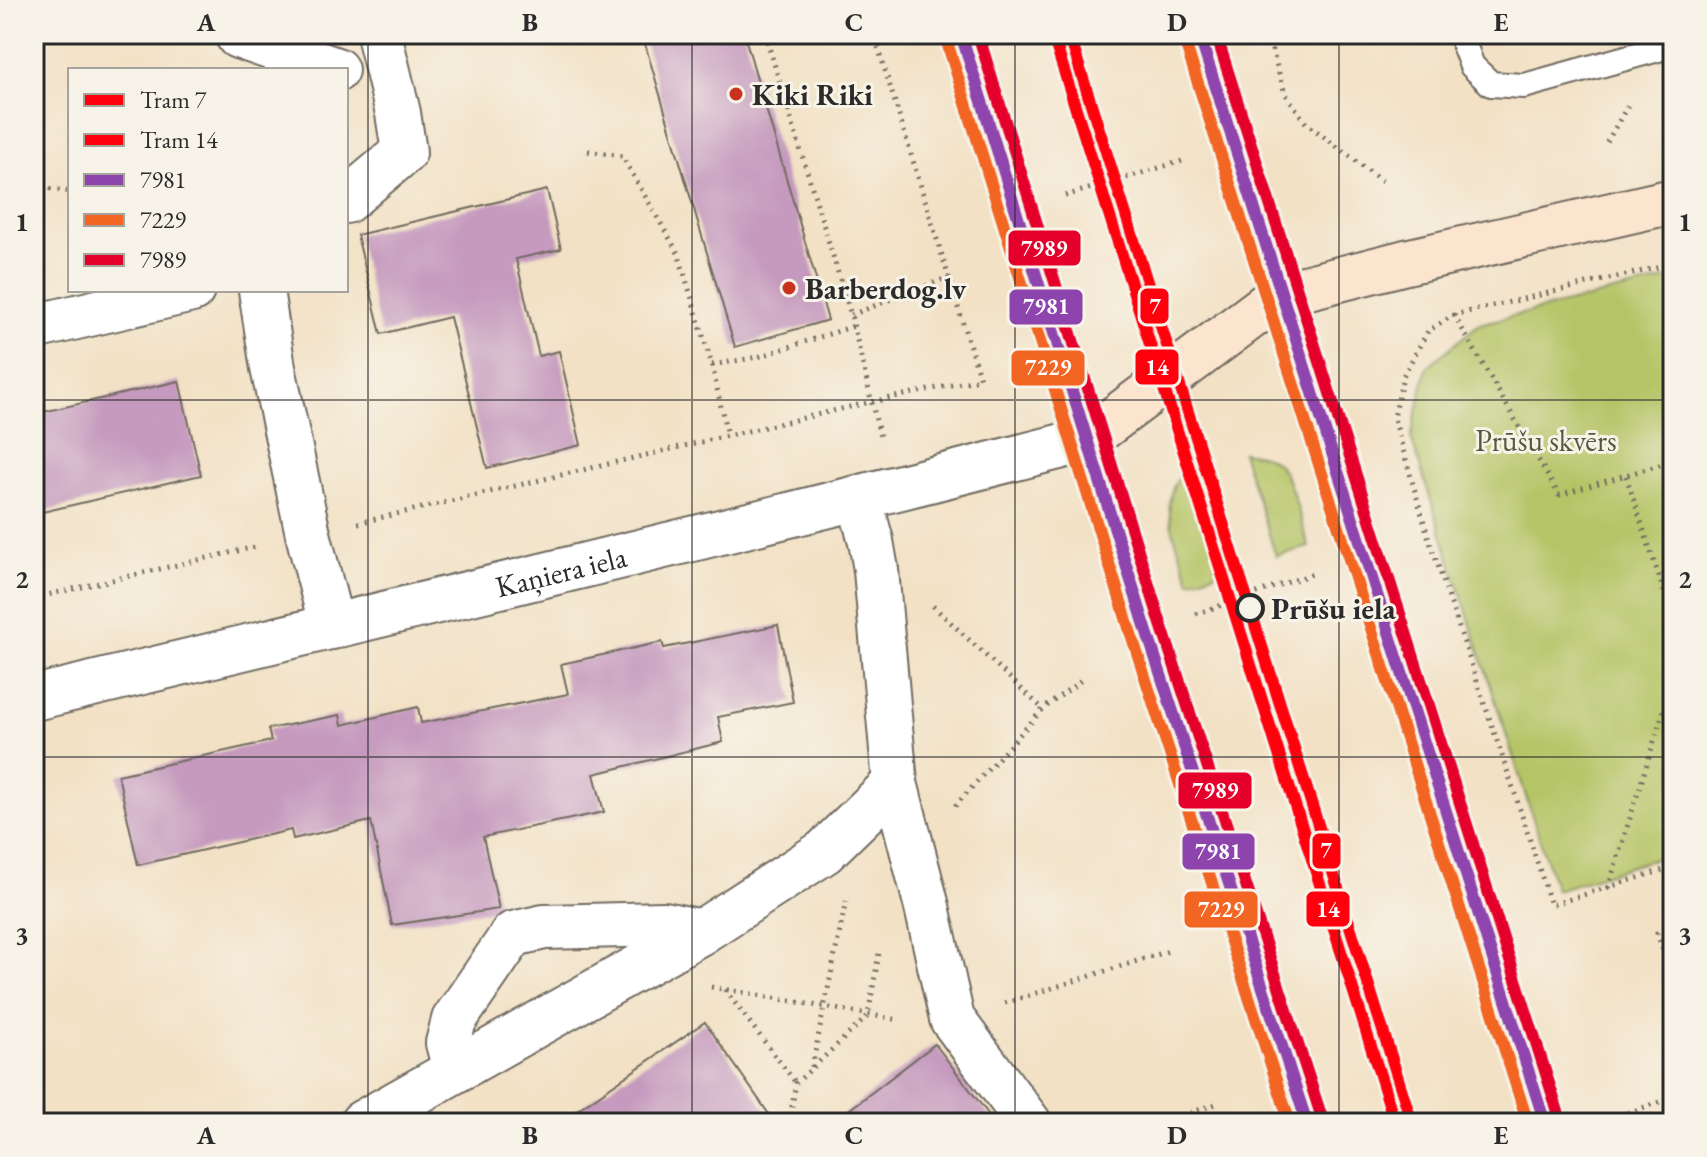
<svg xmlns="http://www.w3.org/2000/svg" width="1707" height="1157" font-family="'EB Garamond',serif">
<rect width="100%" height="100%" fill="#f7f3e8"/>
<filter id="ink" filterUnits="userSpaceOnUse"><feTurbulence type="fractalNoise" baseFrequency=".0125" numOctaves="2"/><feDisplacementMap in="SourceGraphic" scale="16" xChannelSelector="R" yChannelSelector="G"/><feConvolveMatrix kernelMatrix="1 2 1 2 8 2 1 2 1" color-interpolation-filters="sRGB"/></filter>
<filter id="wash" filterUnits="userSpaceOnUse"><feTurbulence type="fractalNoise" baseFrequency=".006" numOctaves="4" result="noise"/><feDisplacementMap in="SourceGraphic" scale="32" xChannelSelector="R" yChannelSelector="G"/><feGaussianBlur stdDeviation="1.8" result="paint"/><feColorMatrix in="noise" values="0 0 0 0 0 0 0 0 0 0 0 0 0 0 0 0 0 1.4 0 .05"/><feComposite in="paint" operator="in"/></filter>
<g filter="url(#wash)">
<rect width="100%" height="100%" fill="#f2e1c5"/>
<g fill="#b5c466" stroke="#707848" stroke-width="2">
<polygon points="1673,278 1673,853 1556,890 1411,438 1427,367 1479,324"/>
<path d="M 1242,452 C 1254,454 1269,455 1278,464 C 1292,478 1302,527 1309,547 L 1276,556 Z"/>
<path d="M 1195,465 L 1227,569 L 1190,581 C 1178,543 1148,490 1195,465 Z"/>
</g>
<g id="blocks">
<g fill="#c59abe">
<polygon points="642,34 744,34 828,320 735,347"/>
<polygon points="547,190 561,249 516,259 539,356 559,351 581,445 487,468 450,317 381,334 357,235"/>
<polygon points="179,381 201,475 34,514 34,414"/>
<polygon points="778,625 793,702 718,717 723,742 594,774 604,812 483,837 499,909 392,925 371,821 293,839 291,830 138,865 118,775 271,741 268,729 340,715 342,725 418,707 421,723 568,694 561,664 662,642 664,648"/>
<polygon points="705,1022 775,1123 558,1123"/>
<polygon points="935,1044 995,1123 832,1123"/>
</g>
</g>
</g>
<g filter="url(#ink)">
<use href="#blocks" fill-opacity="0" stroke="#716b61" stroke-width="2"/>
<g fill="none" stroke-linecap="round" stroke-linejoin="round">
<g stroke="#716b61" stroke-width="28">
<polyline id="lane" points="1460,34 1472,66 1491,84 1524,86 1673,45"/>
</g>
<g stroke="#716b61" stroke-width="48">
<g id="street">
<polyline points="238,36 336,70"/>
<polyline points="346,201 404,152 398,113 379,34"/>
<polyline points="261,290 273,368 308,534 332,627"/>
<polyline points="34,327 192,290"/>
<polyline points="859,498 871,541 876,570 895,783 927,907 952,1019 1029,1123"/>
<path id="s1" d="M 34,698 C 385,614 736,530 1086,440"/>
<polyline points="455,1070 448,1043 454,1020 513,934 544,927 664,924 701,932"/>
<polyline points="362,1123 701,932 824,852 895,783"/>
</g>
</g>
<g stroke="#716b61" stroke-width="48">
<polyline id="secondary" points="1086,440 1281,294 1406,262 1673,201"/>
</g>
<g stroke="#716b61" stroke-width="48">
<g id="highway">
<polyline points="961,34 1146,629 1307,1123"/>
<polyline points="1199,34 1545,1123"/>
</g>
</g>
<g stroke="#716b61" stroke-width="5" stroke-dasharray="2 6" stroke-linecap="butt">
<polyline points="765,34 851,315 880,437"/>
<polyline points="1267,34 1285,93 1306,123 1386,184"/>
<polyline points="1607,142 1628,105"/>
<polyline points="588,151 622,156 678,253 712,365 727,435"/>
<polyline points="34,186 70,192"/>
<polyline points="1065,196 1182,161"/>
<polyline points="1673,264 1454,315 1428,331 1403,376 1394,418 1428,536 1514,791 1551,905 1673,867"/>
<polyline points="851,315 949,277"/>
<polyline points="1454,315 1559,495 1673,461"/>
<polyline points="712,365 758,357 854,326"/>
<polyline points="1626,476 1673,619"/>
<polyline points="358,523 871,402 980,379 874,34"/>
<polyline points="34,598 255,547"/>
<polyline points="933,606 1043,709"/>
<polyline points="1196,614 1315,573"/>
<polyline points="955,806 1043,709 1084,678"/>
<polyline points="1608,888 1673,681"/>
<polyline points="1673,928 1657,933 1673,980"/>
<polyline points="711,987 899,1020"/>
<polyline points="725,990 796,1083"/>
<polyline points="1005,1003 1172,950"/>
<polyline points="812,1067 846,901"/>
<polyline points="1620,1115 1673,1098"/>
<polyline points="789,1123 796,1083 868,1016 879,953"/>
<polyline points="1160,1123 1216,1104"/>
</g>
<use href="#lane" stroke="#fff" stroke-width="24"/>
<use href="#street" stroke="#fff" stroke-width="44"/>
<use href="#secondary" stroke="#fce5cf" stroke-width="44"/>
<use href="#highway" stroke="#f7bd88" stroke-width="44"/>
<g stroke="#f7f3e8" stroke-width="18">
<g id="bus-1">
<polyline points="961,34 1146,629 1307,1123"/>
<polyline points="1199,34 1545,1123"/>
</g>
</g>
<g stroke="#f7f3e8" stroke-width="18">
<g id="bus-2">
<polyline points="946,39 1131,634 1290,1123"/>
<polyline points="1184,39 1528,1123"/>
</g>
</g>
<g stroke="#f7f3e8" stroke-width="18">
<g id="bus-3">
<polyline points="978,34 1161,624 1322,1118"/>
<polyline points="1216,34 1560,1118"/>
</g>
</g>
<use href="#bus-1" stroke="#8e44ad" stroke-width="12"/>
<use href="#bus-2" stroke="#f26522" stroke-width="12"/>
<use href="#bus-3" stroke="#e4002b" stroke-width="12"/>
<g stroke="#f7f3e8" stroke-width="18">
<polyline id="tram-1" points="1069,34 1412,1123"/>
</g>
<g stroke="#f7f3e8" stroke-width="18">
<polyline id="tram-2" points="1054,39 1395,1123"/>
</g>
<use href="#tram-1" stroke="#ff000c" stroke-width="12"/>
<use href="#tram-2" stroke="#ff000c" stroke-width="12"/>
</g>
</g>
<path fill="none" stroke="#2b2b2b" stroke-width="2" stroke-opacity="0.55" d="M 368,34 L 368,1123M 692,34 L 692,1123M 1015,34 L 1015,1123M 1339,34 L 1339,1123M 34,400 L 1673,400M 34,757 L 1673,757"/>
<g fill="#c8321e" stroke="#f7f3e8" stroke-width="3">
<circle cx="736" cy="94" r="8"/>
<circle cx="789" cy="288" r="8"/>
</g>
<circle fill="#f7f3e8" stroke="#2b2b2b" stroke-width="4" cx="1250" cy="608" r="13"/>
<g text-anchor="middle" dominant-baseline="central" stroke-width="6" stroke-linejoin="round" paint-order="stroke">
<g font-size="30" font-weight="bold" fill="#2b2b2b" stroke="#f7f3e8" text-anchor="start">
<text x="752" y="94">Kiki Riki</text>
<text x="805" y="288">Barberdog.lv</text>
</g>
<g font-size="30" fill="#54593d" stroke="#f7f3e8">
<text x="1546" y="440">Prūšu skvērs</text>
</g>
<g font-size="30" fill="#2b2b2b" stroke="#f7f3e8">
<text stroke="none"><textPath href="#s1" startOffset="542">Kaņiera iela</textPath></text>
</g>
<g font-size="30" font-weight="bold" fill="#2b2b2b" stroke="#f7f3e8" text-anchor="start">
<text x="1271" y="608">Prūšu iela</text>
</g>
</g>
<g stroke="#f7f3e8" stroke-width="3">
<rect x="1007" y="229" width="75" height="38" rx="8" fill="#e4002b"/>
<rect x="1139" y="287" width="31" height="38" rx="8" fill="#ff000c"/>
<rect x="1008" y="288" width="76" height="38" rx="8" fill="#8e44ad"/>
<rect x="1134" y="348" width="46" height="38" rx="8" fill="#ff000c"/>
<rect x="1010" y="349" width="76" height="38" rx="8" fill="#f26522"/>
<rect x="1177" y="771" width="76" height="39" rx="8" fill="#e4002b"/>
<rect x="1311" y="832" width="31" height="38" rx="8" fill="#ff000c"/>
<rect x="1181" y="832" width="75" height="39" rx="8" fill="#8e44ad"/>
<rect x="1305" y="890" width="46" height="38" rx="8" fill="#ff000c"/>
<rect x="1183" y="890" width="76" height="39" rx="8" fill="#f26522"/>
</g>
<g font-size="22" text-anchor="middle" font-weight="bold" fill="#fff">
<text x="1044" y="256">7989</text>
<text x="1155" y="314">7</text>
<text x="1046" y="314">7981</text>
<text x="1157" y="375">14</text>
<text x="1048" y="375">7229</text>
<text x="1215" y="798">7989</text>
<text x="1326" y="858">7</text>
<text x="1218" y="859">7981</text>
<text x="1328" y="917">14</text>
<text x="1221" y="917">7229</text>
</g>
<rect width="1707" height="1157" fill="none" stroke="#f7f3e8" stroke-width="88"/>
<rect x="68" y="68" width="280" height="224" fill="#f7f3e8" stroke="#a5a39c" stroke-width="2"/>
<rect x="84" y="94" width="40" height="12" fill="#ff000c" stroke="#a5a39c" stroke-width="2"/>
<text x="140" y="108" font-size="24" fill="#2b2b2b">Tram 7</text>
<rect x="84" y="134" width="40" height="12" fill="#ff000c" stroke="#a5a39c" stroke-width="2"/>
<text x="140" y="148" font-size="24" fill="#2b2b2b">Tram 14</text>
<rect x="84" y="174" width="40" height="12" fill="#8e44ad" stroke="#a5a39c" stroke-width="2"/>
<text x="140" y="188" font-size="24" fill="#2b2b2b">7981</text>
<rect x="84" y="214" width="40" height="12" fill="#f26522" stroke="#a5a39c" stroke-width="2"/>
<text x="140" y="228" font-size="24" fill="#2b2b2b">7229</text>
<rect x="84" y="254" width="40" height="12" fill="#e4002b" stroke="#a5a39c" stroke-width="2"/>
<text x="140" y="268" font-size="24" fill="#2b2b2b">7989</text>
<rect x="44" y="44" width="1619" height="1069" fill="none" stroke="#2b2b2b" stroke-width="3"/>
<g font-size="26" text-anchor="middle" font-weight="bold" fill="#2b2b2b">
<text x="206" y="31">A</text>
<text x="530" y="31">B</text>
<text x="854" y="31">C</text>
<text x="1177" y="31">D</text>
<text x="1501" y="31">E</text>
<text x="22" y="231">1</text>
<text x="1685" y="231">1</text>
<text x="22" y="588">2</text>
<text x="1685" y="588">2</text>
<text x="22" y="944">3</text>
<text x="1685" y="944">3</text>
<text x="206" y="1144">A</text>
<text x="530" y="1144">B</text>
<text x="854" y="1144">C</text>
<text x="1177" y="1144">D</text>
<text x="1501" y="1144">E</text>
</g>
</svg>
